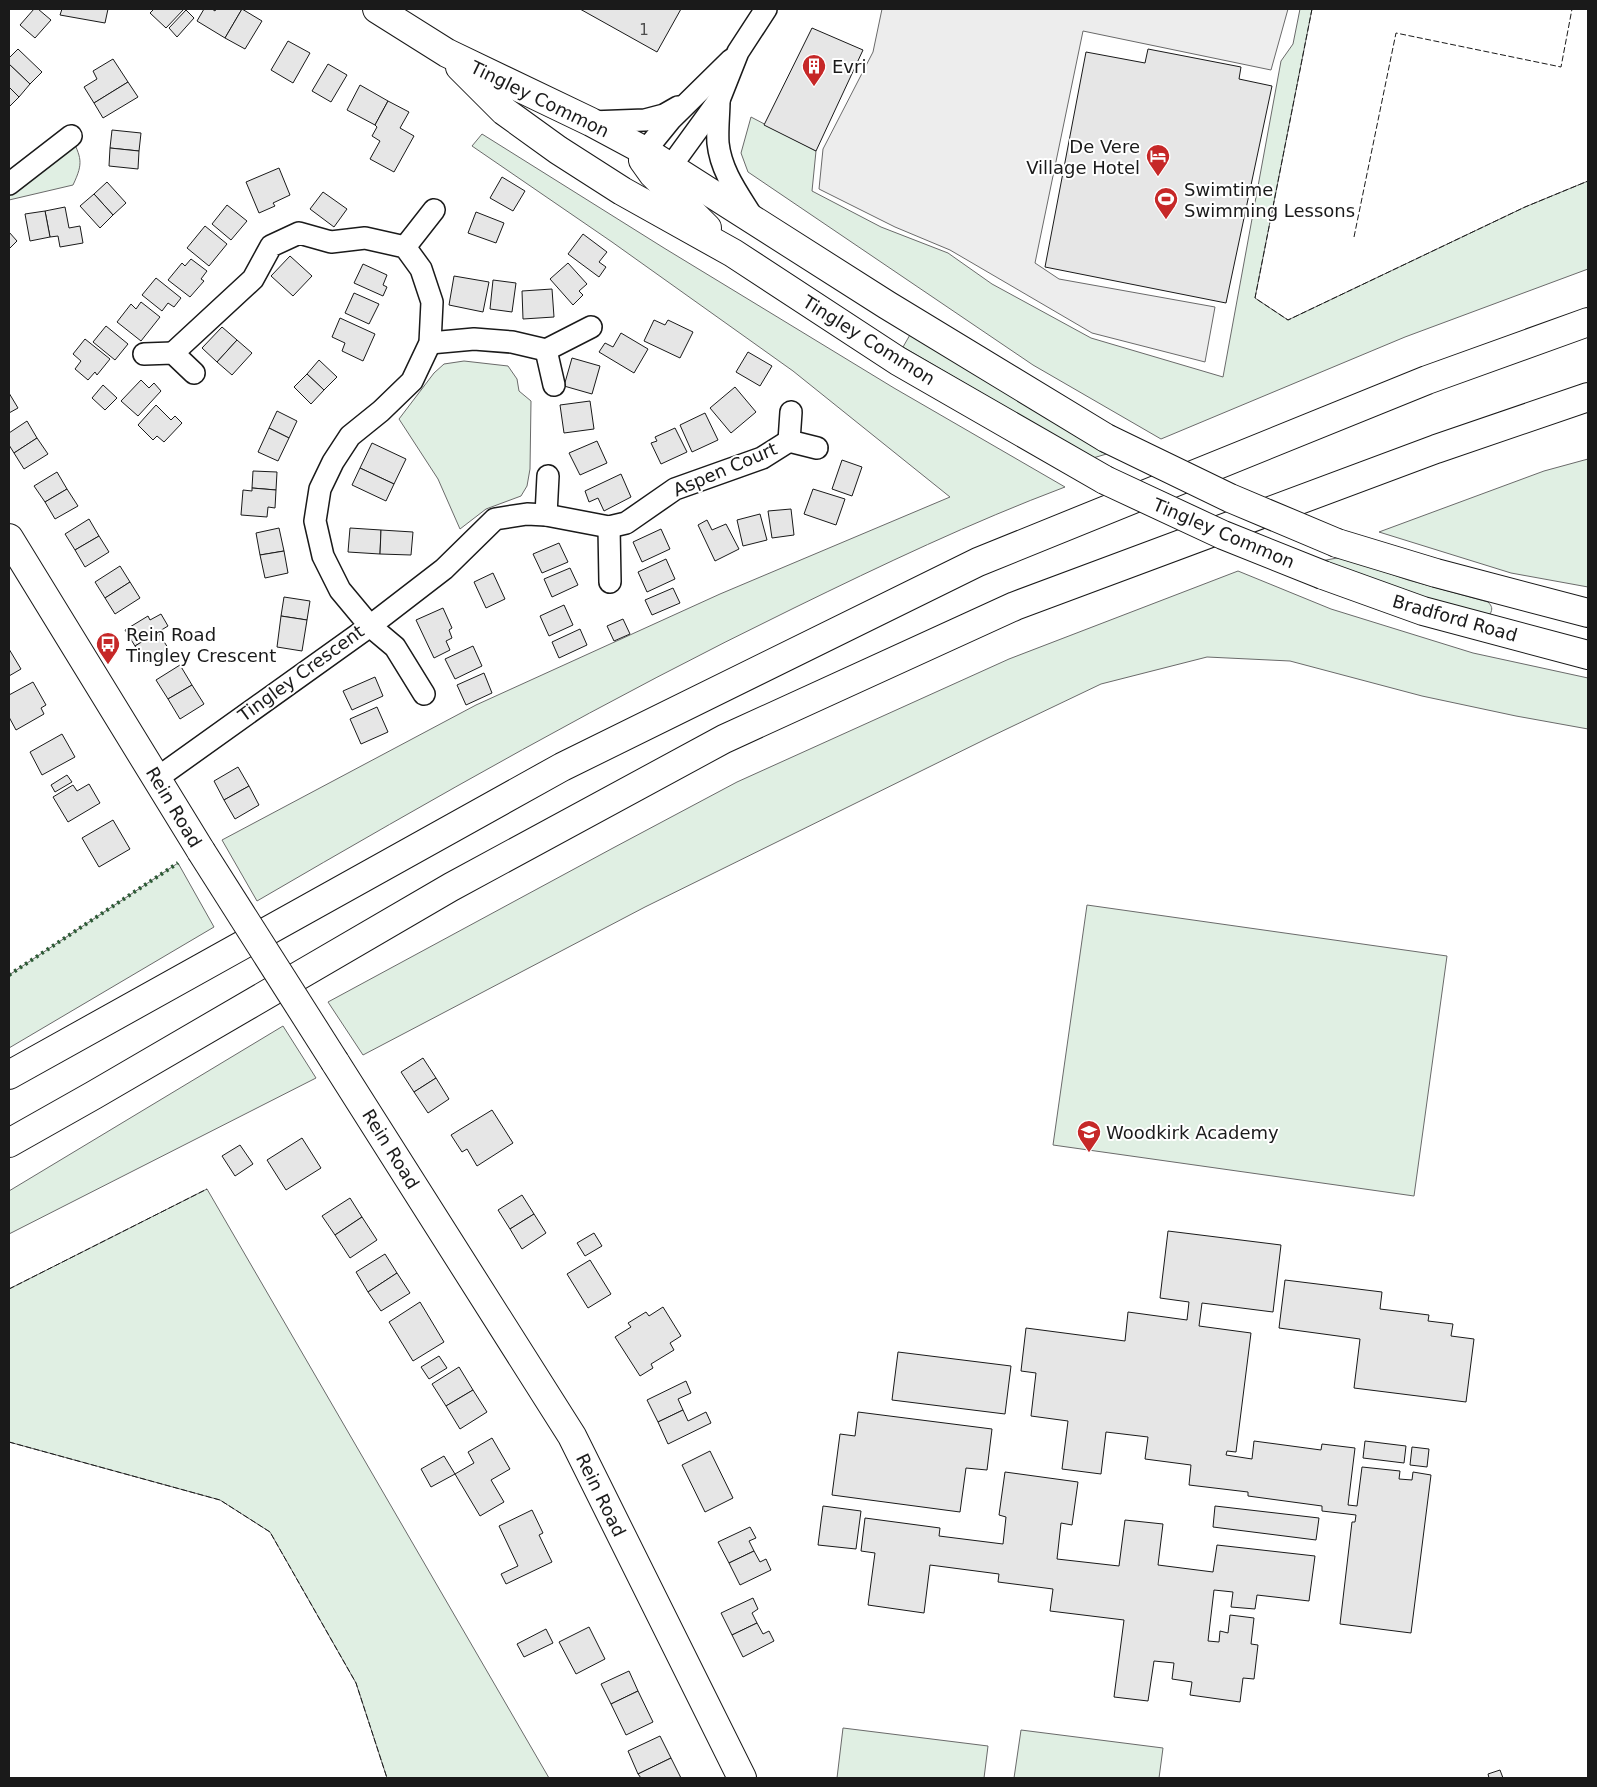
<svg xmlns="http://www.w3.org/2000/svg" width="1597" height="1787" font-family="'DejaVu Sans',sans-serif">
<rect width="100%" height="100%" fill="#fff"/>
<g fill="#e0efe3" stroke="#6a6a6a">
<polygon points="1300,9 1312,9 1255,298 1288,320 1525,207 1588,181 1588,269 1405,337 1161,439 1033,365 748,172 741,153 751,117 816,151 812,191 881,227 948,253 992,284 1091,338 1223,377 1281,61 1293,44"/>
<path d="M 482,134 L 664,248 L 894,388 L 1065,487 C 972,522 882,565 794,608 C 609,698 434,798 257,901 L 222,840 L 476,705 L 720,594 L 950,497 L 793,371 L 612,242 L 472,146 Z"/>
<path d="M 71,136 C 81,158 84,162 73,185 L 9,200 L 9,184 Z"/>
<polygon points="911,333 1110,453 1093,458 903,347"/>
<polygon points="464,361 508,366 517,379 519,391 531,401 530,469 527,486 521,496 486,509 460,529 438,479 399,419 434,373 444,364"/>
<polygon points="1588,459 1588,587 1511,573 1379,532 1544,471"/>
<path d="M 1342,557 L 1408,580 L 1488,602 C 1492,606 1493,609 1490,614 L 1483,616 L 1316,562 Z"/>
<polygon points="1238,571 1331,609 1473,653 1588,678 1588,729 1516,716 1422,696 1290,661 1207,657 1101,684 990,737 645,907 363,1055 328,1002 613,848 737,782 1009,659"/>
<polygon points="178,863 214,927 9,1048 9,975"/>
<polygon points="1087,905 1447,956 1414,1196 1053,1145"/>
<polygon points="283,1026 316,1078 9,1234 9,1191"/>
<polygon points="207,1189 549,1778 387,1778 356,1683 270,1532 220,1500 9,1442 9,1289"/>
<polygon points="843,1728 988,1746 984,1778 837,1778"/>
<polygon points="1021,1730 1163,1748 1159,1778 1014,1778"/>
</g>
<polygon fill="#ededed" stroke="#6a6a6a" points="882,9 1288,9 1271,70 1083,31 1035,263 1059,279 1215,307 1205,362 1092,333 950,250 895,227 819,189 823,149 873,52"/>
<g fill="#e6e6e6" stroke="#1a1a1a">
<polygon points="34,9 38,9 51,20 35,38 20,25"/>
<polygon points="62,9 108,9 105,23 60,15"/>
<polygon points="154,9 184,9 166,28 150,13"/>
<polygon points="204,9 212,9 215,11 216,9 242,9 225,38 197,21"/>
<polygon points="242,9 262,21 245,49 225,38"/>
<polygon points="580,9 681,9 657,52"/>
<polygon points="186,10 194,18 177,37 169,28"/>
<polygon points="812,28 863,50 816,151 764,125"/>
<polygon points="288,41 310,53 293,83 271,70"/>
<polygon points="18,49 42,72 30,84 9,64 9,58"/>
<polygon points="1148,49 1241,67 1239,79 1272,86 1226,303 1045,267 1086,52 1145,63"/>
<polygon points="113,59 128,82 94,103 84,87 97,79 93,71"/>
<polygon points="9,64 30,84 19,97 9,87"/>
<polygon points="328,64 347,75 331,102 312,91"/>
<polygon points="128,82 138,97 103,118 94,103"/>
<polygon points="360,85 388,101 375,125 347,110"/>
<polygon points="9,87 19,97 9,107"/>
<polygon points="388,101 409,112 400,128 414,136 394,172 370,159 380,141 372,136 377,127 375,125"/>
<polygon points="112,130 141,133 139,151 110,148"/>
<polygon points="110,148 139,151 138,169 109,166"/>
<polygon points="279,168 290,195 273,203 275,206 259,213 246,182"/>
<polygon points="502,177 525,191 513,211 490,198"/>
<polygon points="107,182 126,203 113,215 94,194"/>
<polygon points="323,192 347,209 334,227 310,209"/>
<polygon points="94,194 113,215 100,228 80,206"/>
<polygon points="227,205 247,221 231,240 212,224"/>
<polygon points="65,207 69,228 80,226 83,243 60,247 58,236 50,237 45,211"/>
<polygon points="45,211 50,237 30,241 25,214"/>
<polygon points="476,212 504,223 496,243 468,233"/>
<polygon points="205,226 227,244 209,266 187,248"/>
<polygon points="9,232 17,241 9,249"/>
<polygon points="583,234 607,252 599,262 606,267 599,277 568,254"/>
<polygon points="290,256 312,276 293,296 271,276"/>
<polygon points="191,259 207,271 201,279 204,281 190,297 168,280 182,263 185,266"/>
<polygon points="568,263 587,284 579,291 583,295 573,305 550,279"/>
<polygon points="363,264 387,275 383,285 387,287 383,296 354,283"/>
<polygon points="454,276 489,282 483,312 449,305"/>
<polygon points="156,278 181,298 174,307 168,303 162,311 142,295"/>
<polygon points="493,280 516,283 512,312 490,309"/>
<polygon points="552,289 554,317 523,319 522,291"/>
<polygon points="354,293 379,304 369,324 345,313"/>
<polygon points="141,302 160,317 141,341 117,322 131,304 136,309"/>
<polygon points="340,318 375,334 363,361 342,351 345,343 332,337"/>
<polygon points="654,320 665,325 668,320 693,332 680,358 644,341"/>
<polygon points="106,326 128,344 115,360 93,342"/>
<polygon points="222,327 237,340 217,362 202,348"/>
<polygon points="621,333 648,349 634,373 599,352 605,343 613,347"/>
<polygon points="85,339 110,359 97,375 95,372 88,380 75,369 81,361 73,354"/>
<polygon points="237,340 252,353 232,375 217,362"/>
<polygon points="748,352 772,366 760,386 736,372"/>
<polygon points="572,358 600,366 592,394 564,386"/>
<polygon points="319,360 337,377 324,390 307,374"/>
<polygon points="307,374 324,390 311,404 294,387"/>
<polygon points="141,380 149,388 154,383 161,391 138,416 121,401"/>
<polygon points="103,385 117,398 105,410 92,398"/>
<polygon points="735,387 756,412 731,433 710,408"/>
<polygon points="9,393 18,408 9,413"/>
<polygon points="590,401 594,429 564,433 560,405"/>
<polygon points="156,405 171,420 175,416 182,423 164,442 157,436 153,440 138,425"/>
<polygon points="277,411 297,421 289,438 269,428"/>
<polygon points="705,413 718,440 692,452 680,425"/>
<polygon points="27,421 37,438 14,453 9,445 9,433"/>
<polygon points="269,428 289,438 278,461 258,452"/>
<polygon points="675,428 687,452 661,464 651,443 657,441 655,437"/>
<polygon points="37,438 48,454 24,469 14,453"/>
<polygon points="597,441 607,463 580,475 569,453"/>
<polygon points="372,443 406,459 394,484 360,468"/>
<polygon points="842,460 862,467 852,496 832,489"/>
<polygon points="360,468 394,484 386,501 352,485"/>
<polygon points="253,471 277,472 276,490 252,488"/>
<polygon points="57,472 67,489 45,502 34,486"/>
<polygon points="621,474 631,497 604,511 598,498 589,502 585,491"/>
<polygon points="252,488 276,490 275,508 268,507 267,517 241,515 243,490 252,491"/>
<polygon points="67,489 78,506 55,519 45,502"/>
<polygon points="813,489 845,499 836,525 804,514"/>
<polygon points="791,509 794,535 772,538 768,511"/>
<polygon points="760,514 767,540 743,546 737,520"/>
<polygon points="89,519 99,536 75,550 65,534"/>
<polygon points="707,520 712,530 726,524 739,549 715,561 698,525"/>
<polygon points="279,528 284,551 260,555 256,533"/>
<polygon points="350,528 381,530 380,554 348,552"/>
<polygon points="661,529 670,549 642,562 633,542"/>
<polygon points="381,530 413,532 411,555 380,554"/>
<polygon points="99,536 109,552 85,567 75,550"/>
<polygon points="559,543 568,562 542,573 533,554"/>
<polygon points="284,551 288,573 265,578 260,555"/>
<polygon points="666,559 675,579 647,592 638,572"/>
<polygon points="120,566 130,582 105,598 95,582"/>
<polygon points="570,568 578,585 552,597 544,579"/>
<polygon points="493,573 505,599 486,608 474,582"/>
<polygon points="130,582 140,598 115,614 105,598"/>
<polygon points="673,588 680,603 652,615 645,600"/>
<polygon points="284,597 310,601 307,620 281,616"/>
<polygon points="564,605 573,625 549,636 540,616"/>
<polygon points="443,608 452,628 449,630 452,638 446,641 450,650 434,658 416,620"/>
<polygon points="161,614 168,626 135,646 125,630 148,616 150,620"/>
<polygon points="281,616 307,620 302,651 277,647"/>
<polygon points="623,619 630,634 614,641 607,626"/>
<polygon points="580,629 587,645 559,658 552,642"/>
<polygon points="158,632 168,648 145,662 135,646"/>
<polygon points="473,646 482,666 455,679 445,659"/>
<polygon points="9,649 21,669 9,676"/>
<polygon points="180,665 192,685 168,699 156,680"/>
<polygon points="484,673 492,693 466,705 457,685"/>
<polygon points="375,677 383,696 352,710 343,691"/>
<polygon points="33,682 46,705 41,708 44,714 16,730 9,717 9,695"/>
<polygon points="192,685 204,704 180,719 168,699"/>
<polygon points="377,707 388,732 361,744 350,719"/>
<polygon points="62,734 75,757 42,775 30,752"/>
<polygon points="238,767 249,786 224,800 214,781"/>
<polygon points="67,775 72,782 55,792 51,785"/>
<polygon points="89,784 100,803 68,822 53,797 73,785 77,791"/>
<polygon points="249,786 259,805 235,819 224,800"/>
<polygon points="113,820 130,849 99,867 82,838"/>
<polygon points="423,1058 436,1078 414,1092 401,1072"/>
<polygon points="436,1078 449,1099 428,1113 414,1092"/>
<polygon points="492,1110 513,1143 477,1166 467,1149 462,1152 451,1135"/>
<polygon points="302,1138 321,1168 286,1190 267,1160"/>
<polygon points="240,1145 253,1164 235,1176 222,1156"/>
<polygon points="522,1195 534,1214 510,1229 498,1210"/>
<polygon points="350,1198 362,1217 335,1235 322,1216"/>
<polygon points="534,1214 546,1233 522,1249 510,1229"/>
<polygon points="362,1217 377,1240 350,1258 335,1235"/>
<polygon points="1168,1231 1281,1245 1273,1312 1202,1303 1199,1326 1251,1333 1236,1452 1227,1451 1226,1455 1252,1459 1254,1441 1321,1450 1322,1444 1355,1448 1348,1505 1357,1506 1362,1467 1400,1471 1399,1479 1412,1480 1413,1472 1431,1475 1411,1633 1340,1624 1352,1522 1355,1522 1356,1515 1322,1511 1322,1506 1248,1496 1248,1492 1189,1485 1191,1465 1145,1459 1148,1437 1106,1432 1101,1474 1062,1469 1068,1421 1031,1416 1036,1373 1021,1371 1026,1328 1125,1341 1128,1312 1187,1320 1189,1302 1160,1298"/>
<polygon points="594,1233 602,1246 585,1256 577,1243"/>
<polygon points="385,1254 397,1273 368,1292 356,1272"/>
<polygon points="590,1260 611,1294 588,1308 567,1274"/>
<polygon points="397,1273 410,1293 381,1311 368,1292"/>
<polygon points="1285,1280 1382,1292 1380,1309 1429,1315 1428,1321 1453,1324 1451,1336 1474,1339 1466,1402 1354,1388 1360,1339 1279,1328"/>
<polygon points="420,1302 444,1342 413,1361 389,1322"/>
<polygon points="663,1307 681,1336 670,1343 674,1350 651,1364 653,1368 640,1376 615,1337 631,1327 628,1323 646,1312 649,1316"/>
<polygon points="898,1352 1011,1366 1005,1414 892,1400"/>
<polygon points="439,1356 447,1368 429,1379 421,1367"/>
<polygon points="459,1367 473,1390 446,1406 432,1384"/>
<polygon points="686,1381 691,1393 678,1399 683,1410 658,1422 647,1400"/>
<polygon points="473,1390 487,1412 460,1429 446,1406"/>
<polygon points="683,1410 688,1421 706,1412 711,1423 668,1444 658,1422"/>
<polygon points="858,1412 992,1429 987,1470 966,1468 960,1512 832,1495 840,1434 855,1436"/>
<polygon points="492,1438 510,1469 491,1480 504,1502 480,1516 455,1474 474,1463 468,1452"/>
<polygon points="1365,1441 1406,1446 1404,1463 1363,1458"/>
<polygon points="1412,1447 1429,1449 1427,1467 1410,1465"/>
<polygon points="710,1451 733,1498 705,1512 682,1465"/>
<polygon points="444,1456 455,1474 431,1487 421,1469"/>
<polygon points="1005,1472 1078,1482 1072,1525 1061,1523 1057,1559 1119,1566 1125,1520 1163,1524 1158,1565 1213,1572 1217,1545 1315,1556 1309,1601 1257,1595 1255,1609 1231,1607 1233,1592 1214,1590 1208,1641 1219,1642 1220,1631 1228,1633 1230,1615 1254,1618 1251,1644 1258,1645 1254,1679 1243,1678 1240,1702 1190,1695 1192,1682 1172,1679 1174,1663 1154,1661 1148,1701 1114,1697 1124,1620 1050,1611 1053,1589 998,1582 999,1574 930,1565 924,1613 868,1605 875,1553 861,1551 865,1518 940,1528 939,1536 1003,1544 1006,1517 999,1515"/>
<polygon points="823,1506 861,1511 856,1549 818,1545"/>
<polygon points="1215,1506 1319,1518 1316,1540 1213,1527"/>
<polygon points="532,1510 543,1533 539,1535 552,1562 506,1584 501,1574 518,1566 499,1526"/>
<polygon points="750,1527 756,1538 749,1541 754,1551 729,1563 718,1542"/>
<polygon points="754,1551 760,1562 766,1559 771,1570 740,1585 729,1563"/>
<polygon points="753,1598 758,1609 752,1613 757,1623 732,1635 721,1613"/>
<polygon points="757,1623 763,1634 769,1631 774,1641 743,1657 732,1635"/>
<polygon points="589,1627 605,1659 576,1674 559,1642"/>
<polygon points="546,1629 553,1643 524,1657 517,1644"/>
<polygon points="629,1671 638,1691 611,1704 601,1684"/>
<polygon points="638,1691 653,1722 626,1735 611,1704"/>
<polygon points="660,1736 671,1758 638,1774 628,1751"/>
<polygon points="671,1758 681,1778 641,1778 638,1774"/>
<polygon points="1500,1770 1503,1778 1489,1778 1488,1774"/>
</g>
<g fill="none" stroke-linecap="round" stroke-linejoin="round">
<g stroke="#1a1a1a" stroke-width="24">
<g id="street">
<path d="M 719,100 C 719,114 717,129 718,143 C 721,172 739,195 753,218"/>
<polyline points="591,122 645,120 664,115 678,107"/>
<polyline points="645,151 671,119 731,60"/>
<polyline points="671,166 719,100 738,52 766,9"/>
<polyline points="9,184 71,136"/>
<polyline points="405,247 434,210"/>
<polyline points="430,343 474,339 512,342 546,350"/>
<polyline points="144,354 173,353 194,373"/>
<polyline points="554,385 546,350 591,327"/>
<polyline points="791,412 789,441 817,448"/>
<polyline points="546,515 548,476"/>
<polyline points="609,527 610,582"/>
<polyline points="424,694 395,647 370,626 444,569 495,519 527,514 546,515 609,527 626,523 675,489 762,458 789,441"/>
<polyline points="156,779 370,626 340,590 323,556 315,521 320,489 333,462 350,436 381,411 412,381 430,343 432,302 421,269 405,247 365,238 331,242 299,233 271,246 253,279 173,353"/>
</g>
</g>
<g stroke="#1a1a1a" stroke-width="30">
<g id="primary">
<polyline points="377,9 447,53 591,122 645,151 887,305 1106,438"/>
<polyline points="460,67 504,111 558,150 622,191 733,253 898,361 1105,480"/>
<polyline points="645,154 643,160 653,174 707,228"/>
<polyline points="9,538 201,851"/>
<polyline points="1337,543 1436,573 1588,613"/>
<polyline points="1323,575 1423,611 1588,655"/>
<polyline points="335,1062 572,1436 742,1778"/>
</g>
</g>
<g stroke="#1a1a1a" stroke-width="30">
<g id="highway">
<polyline points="9,1075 562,767 978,562 1427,380 1588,322"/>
<polyline points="9,1143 94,1095 451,887 724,739 1015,606 1436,449 1588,397"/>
</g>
</g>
<use href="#street" stroke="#fff" stroke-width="21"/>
<use href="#primary" stroke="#fff" stroke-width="28"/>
<use href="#highway" stroke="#fff" stroke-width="28"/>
<g stroke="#1a1a1a" stroke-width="30" stroke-linecap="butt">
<g id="primary-bridge">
<polyline points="1106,438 1230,498 1337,543"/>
<polyline points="1105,480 1223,535 1323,575"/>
<polyline points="201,851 335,1062"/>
</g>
</g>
<use href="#primary-bridge" stroke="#fff" stroke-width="28"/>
<polyline stroke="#2b5a34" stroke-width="4" stroke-dasharray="2.5 4" stroke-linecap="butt" points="9,975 178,863"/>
<g stroke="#1a1a1a" stroke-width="1" stroke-dasharray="6 2.5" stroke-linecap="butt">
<polyline points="1312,9 1255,298 1288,320 1525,207 1588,181"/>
<polyline points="1354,237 1396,33 1561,67 1572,9"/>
<polyline points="9,1289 207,1189"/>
<polyline points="9,1442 220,1500 270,1532 356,1683 387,1778"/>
</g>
</g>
<defs>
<g id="building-pin" transform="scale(1.25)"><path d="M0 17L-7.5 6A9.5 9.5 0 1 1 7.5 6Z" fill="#c62828" stroke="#fff"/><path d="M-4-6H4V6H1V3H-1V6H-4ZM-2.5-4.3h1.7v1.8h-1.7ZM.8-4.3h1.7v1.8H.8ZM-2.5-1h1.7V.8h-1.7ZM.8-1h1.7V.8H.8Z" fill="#fff"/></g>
<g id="hotel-pin" transform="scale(1.25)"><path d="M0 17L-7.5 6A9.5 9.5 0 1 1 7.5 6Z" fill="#c62828" stroke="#fff"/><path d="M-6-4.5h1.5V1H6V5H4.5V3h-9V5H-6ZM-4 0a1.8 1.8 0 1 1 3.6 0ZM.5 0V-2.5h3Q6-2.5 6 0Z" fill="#fff"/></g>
<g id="stadium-pin" transform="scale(1.25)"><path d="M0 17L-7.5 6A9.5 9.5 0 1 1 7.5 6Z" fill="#c62828" stroke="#fff"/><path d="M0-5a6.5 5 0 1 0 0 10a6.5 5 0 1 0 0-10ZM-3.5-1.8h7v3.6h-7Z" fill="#fff"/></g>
<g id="bus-pin" transform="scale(1.25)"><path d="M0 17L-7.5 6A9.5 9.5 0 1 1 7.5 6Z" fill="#c62828" stroke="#fff"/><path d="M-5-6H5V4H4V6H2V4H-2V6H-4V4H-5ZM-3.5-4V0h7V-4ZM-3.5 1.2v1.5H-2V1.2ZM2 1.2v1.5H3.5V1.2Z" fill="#fff"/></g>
<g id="school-pin" transform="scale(1.25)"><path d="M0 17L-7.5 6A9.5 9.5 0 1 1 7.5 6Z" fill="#c62828" stroke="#fff"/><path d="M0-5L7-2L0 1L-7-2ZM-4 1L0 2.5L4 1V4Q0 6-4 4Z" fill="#fff"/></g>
</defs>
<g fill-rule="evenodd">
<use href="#building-pin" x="814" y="66"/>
<use href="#hotel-pin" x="1158" y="156"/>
<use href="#stadium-pin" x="1166" y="199"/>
<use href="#bus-pin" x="108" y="644"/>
<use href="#school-pin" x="1089" y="1132"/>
</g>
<g text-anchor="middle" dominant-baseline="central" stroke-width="4" stroke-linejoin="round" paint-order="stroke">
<g font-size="15" fill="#4d4d4d">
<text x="644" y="30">1</text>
</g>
<g font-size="18" fill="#1a1a1a" stroke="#fff" text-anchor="start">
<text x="832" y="66">Evri</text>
<text x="1140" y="146" text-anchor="end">De Vere<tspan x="1140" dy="21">Village Hotel</tspan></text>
<text x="1184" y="189">Swimtime<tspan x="1184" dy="21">Swimming Lessons</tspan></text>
<text x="126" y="634">Rein Road<tspan x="126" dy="21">Tingley Crescent</tspan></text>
<text x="1106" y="1132">Woodkirk Academy</text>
</g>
<g font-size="18" fill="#1a1a1a" stroke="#fff">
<text transform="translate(540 99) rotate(26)">Tingley Common</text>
<text transform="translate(869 340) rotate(32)">Tingley Common</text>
<text transform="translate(725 469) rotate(-23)">Aspen Court</text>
<text transform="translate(1224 533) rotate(23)">Tingley Common</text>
<text transform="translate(1455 618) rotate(16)">Bradford Road</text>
<text transform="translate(301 673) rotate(-36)">Tingley Crescent</text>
<text transform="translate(174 807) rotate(59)">Rein Road</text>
<text transform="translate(391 1149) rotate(58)">Rein Road</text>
<text transform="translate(601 1495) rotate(64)">Rein Road</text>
</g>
</g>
<rect width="1597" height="1787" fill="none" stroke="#1a1a1a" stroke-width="20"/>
</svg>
